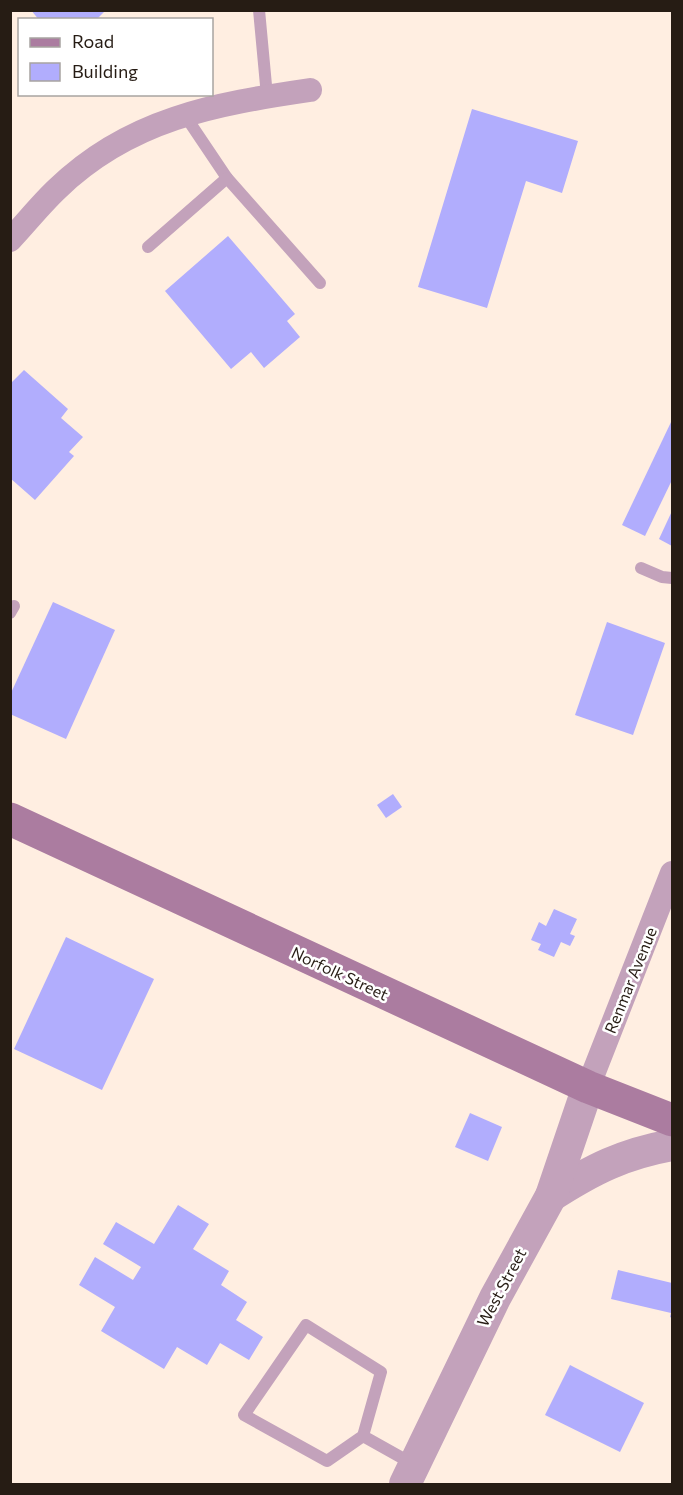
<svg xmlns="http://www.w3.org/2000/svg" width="683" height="1495" font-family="Commissioner,sans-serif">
<rect width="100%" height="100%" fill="#ffeee1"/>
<g fill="#b1adfd">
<polygon points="31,10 106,10 96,20 39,20"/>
<polygon points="472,109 578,141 562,193 526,181 487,308 418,287"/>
<polygon points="228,236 295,314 287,321 300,337 264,368 251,352 231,369 165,291"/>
<polygon points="24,370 68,409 61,418 83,437 69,452 74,456 35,500 10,478 10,384"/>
<polygon points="672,420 672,480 645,536 622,525"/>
<polygon points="672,511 672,546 659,539"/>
<polygon points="53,602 115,630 66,739 10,714 10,695"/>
<polygon points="607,622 665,643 633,735 575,715"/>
<polygon points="393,794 402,807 386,818 377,805"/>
<polygon points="554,909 577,919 570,934 575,936 570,946 561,942 554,957 538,950 541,944 531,940 539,922 546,926"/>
<polygon points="66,937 154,979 102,1090 14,1049"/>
<polygon points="470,1113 502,1127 488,1161 455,1147"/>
<polygon points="178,1205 209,1224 193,1249 229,1271 221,1285 247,1302 236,1320 263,1337 249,1360 220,1343 207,1365 177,1347 164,1369 101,1331 115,1307 79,1285 95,1257 133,1280 141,1267 103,1244 116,1222 154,1244"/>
<polygon points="618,1270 672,1283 672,1318 670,1317 671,1313 611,1299"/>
<polygon points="570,1365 644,1403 620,1452 545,1415"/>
</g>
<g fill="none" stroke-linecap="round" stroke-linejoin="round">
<g stroke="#c3a2bb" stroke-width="12">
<polyline points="259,10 267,96"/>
<polyline points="184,114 227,178 320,283"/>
<polyline points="148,247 227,178"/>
<polyline points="641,568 662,577 672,578"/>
<polyline points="10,613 14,606"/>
<polyline points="363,1436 381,1372 306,1325 244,1415 327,1461 363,1436 413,1464"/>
</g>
<g stroke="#c3a2bb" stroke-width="24">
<path d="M 10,240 C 26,223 41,204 57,189 C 129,119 215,104 310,90"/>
<polyline points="588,1087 672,873"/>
</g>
<g stroke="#c3a2bb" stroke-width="32">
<path d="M 551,1196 C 593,1169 623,1154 672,1145"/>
<polyline points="405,1484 495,1298 551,1196 588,1087"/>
</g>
<polyline stroke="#ab7ca0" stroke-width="33" points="10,819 588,1087 672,1120"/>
</g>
<g text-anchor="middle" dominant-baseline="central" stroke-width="5" stroke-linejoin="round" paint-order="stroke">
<g font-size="16" fill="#261c14" stroke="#fff">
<text transform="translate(340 973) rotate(25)">Norfolk Street</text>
<text transform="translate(630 980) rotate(-68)">Renmar Avenue</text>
<text transform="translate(501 1287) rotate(-62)">West Street</text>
</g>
</g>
<rect width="683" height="1495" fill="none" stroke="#261c14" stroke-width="24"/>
<rect x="18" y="18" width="195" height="78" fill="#ffffff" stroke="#a8a4a1" stroke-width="1.5"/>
<rect x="30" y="38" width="30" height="9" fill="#ab7ca0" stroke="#a8a4a1" stroke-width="1.5"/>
<text x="72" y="48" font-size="18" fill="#261c14">Road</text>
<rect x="30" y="63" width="30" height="18" fill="#b1adfd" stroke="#a8a4a1" stroke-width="1.5"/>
<text x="72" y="78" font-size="18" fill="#261c14">Building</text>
</svg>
